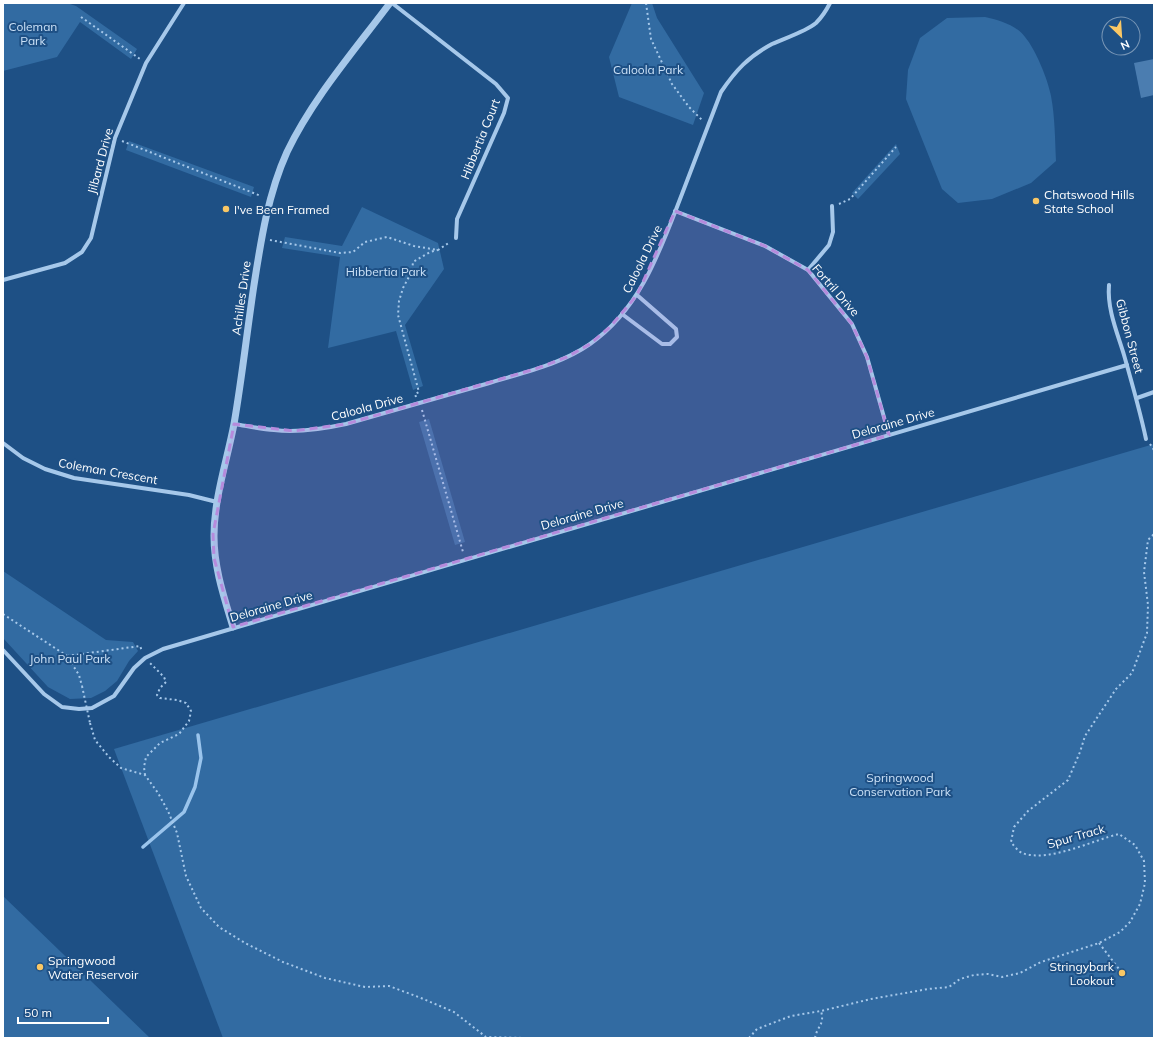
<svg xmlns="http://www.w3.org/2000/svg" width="1157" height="1041" font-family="Mulish,sans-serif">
<rect width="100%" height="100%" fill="#1e5085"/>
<g fill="#326ba2">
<polygon points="3,3 67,3 76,6 137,49 131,59 80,22 57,57 3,71"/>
<polygon points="632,3 652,3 657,18 704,93 693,125 619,97 609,57"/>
<path d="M 985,17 C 999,20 1016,25 1025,37 C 1036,50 1048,80 1051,96 C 1055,117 1055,140 1056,161 L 1031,183 L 992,199 L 958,203 L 942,189 L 906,99 L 908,70 L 920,38 L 947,18 Z"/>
<polygon points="129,141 254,187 251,197 126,150"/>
<polygon points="896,144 900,154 858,199 852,193"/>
<polygon points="362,207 438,243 444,269 405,325 423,386 413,390 396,331 328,348 340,257 282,248 285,237 342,246"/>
<polygon points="429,419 465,542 455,545 419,422"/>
<polygon points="1154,444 1154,1038 223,1038 114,749"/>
<polygon points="3,571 106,640 133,642 138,651 129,661 117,681 105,691 91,698 70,699 48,687 3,638"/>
<polygon points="3,896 150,1038 3,1038"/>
</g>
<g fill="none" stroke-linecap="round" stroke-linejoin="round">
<polyline stroke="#9ac4ec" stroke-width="3.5" points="143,847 184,812 195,787 201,758 198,735"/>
</g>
<polygon fill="#4b7db0" points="1154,59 1154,95 1141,98 1134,63"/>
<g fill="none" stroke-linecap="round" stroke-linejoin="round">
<g stroke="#a6c8ea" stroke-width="2" stroke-dasharray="2 3" stroke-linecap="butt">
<polyline points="646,3 651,39 672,84 689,107 702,120"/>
<polyline points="81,17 140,59"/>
<polyline points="122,141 261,196"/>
<polyline points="839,204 850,199 896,147"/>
<polyline points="270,240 340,253 353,252 365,242 387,237 414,246 438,250 450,242"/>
<polyline points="416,397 415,394 419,392 398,315 399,301 403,288 412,271 413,262 430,252 438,250"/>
<polyline points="422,410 463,552"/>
<polyline points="1150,444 1154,450"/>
<polyline points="3,614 67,656 79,675 82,686"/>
<polyline points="67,656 140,646 142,651"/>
<polyline points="90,723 95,740 109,757 121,768 145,775 158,793 168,811 177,833 186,876 201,908 219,927 245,943 283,962 325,978 365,987 389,986 421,998 454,1012 486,1037 525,1038"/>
<polyline points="145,775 144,767 146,757 160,743 179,734 189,721 191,711 186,703 177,700 160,698 157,695 160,688 166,682 164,677 150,663"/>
<polyline points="1099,943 1122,973"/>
<path d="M 749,1038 L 757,1029 L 791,1016 L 821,1011 L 871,999 L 928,989 L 949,987 L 960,979 L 974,975 L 988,974 L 1002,977 L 1020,973 L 1041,962 L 1099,943 L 1120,932 L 1130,922 L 1140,904 L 1145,883 L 1144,861 L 1135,845 L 1119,834 C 1093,840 1049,863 1022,853 C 1018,851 1014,846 1011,842 L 1014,827 L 1028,811 L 1068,780 L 1080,752 L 1085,736 L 1116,689 L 1132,673 L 1147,633 L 1148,605 L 1144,572 L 1148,540 L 1154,534"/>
<path d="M 815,1038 C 817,1026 825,1025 821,1011"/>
</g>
<g stroke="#a6c8ea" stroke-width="4">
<polyline points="392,3 496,84 508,98 504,113 457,219 456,238"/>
<polyline points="675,211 765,246 808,270 852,324 867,357 889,435"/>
<polyline points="808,270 829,245 833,232 832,206"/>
<polyline points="3,280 65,263 82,252 91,238 115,138 146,63 184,3"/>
<path d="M 1109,285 C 1107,309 1117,332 1124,355 C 1132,383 1140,411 1146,439"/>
<polyline points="622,314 662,344 670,344 677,337 676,329 637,295"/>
<polyline points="1137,398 1154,392"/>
<path d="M 234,424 C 247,426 261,429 274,430 C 299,433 323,429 346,424 C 393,411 439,397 486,384 C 521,373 560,365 590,344 C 641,309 661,248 682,194 C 695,160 708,126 721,92 C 736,70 748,57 772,44 C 785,38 805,32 816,23 C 821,18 827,9 830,3"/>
<polyline points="3,443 23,458 45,469 74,478 189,495 217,502"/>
<polyline points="3,650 44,694 62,707 79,709 92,708 114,696 134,668 145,658 163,649 1127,365"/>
</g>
<path stroke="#a6c8ea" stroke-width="7" d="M 233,627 C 224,597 214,568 214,536 C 214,498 227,461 234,424 C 242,378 247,331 254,285 C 261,240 268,194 287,152 C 313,98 354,51 390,3"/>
<polyline stroke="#a6c8ea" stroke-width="2" stroke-dasharray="2 3" stroke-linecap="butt" points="82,686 90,723"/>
</g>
<path fill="#b68bdc" fill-opacity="0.2" stroke="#b68bdc" stroke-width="3" stroke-dasharray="8 5" stroke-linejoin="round" d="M 675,211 L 765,246 L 808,270 L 852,324 L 867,357 L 889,435 L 233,627 L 214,558 L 213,534 L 234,424 L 294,431 L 346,424 L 535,369 L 567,357 L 590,344 L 610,327 L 637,295 Z"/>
<g fill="#f9c765" stroke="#1e5085" stroke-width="1.5">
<circle cx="1036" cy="201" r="4"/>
<circle cx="226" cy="209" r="4"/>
<circle cx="40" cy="967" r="4"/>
<circle cx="1122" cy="973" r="4"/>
</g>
<g text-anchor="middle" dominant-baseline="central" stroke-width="4" stroke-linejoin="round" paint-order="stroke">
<g font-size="12" fill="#cbe1f7" stroke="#1e5085">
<text x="33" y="26">Coleman<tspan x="33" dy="14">Park</tspan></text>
<text x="648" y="69">Caloola Park</text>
<text x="386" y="271">Hibbertia Park</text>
<text x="70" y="658">John Paul Park</text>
<text x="900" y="777">Springwood<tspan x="900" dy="14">Conservation Park</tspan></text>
</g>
<g font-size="12" fill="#fff" stroke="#1e5085">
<text transform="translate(480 139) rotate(-68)">Hibbertia Court</text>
<text transform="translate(100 161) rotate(-75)">Jilbard Drive</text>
<text transform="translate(642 259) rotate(-64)">Caloola Drive</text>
<text transform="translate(836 290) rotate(49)">Fortril Drive</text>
<text transform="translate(241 298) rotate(-82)">Achilles Drive</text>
<text transform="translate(1130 336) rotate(75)">Gibbon Street</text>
<text transform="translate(367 407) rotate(-15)">Caloola Drive</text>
<text transform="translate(893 423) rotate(-16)">Deloraine Drive</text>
<text transform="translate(108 471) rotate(10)">Coleman Crescent</text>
<text transform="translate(582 514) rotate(-16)">Deloraine Drive</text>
<text transform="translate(271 606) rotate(-16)">Deloraine Drive</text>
<text transform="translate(1076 836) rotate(-16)">Spur Track</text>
</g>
<g font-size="12" fill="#fff" stroke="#1e5085" text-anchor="start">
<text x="1044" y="194">Chatswood Hills<tspan x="1044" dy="14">State School</tspan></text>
<text x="234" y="209">I've Been Framed</text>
<text x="48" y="960">Springwood<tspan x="48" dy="14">Water Reservoir</tspan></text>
<text x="1114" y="966" text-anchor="end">Stringybark<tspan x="1114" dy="14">Lookout</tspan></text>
</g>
</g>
<rect width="1157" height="1041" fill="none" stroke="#ffffff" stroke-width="8"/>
<g transform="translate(1121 36) rotate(155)"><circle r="19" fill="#1e5085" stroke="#7896b6"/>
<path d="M0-3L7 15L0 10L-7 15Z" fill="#f9c765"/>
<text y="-6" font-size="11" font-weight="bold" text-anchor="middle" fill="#ffffff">N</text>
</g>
<path d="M18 1017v6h90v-6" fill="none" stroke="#ffffff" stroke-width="2"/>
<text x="24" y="1017" font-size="12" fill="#ffffff" stroke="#1e5085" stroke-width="3" paint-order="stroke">50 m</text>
</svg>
